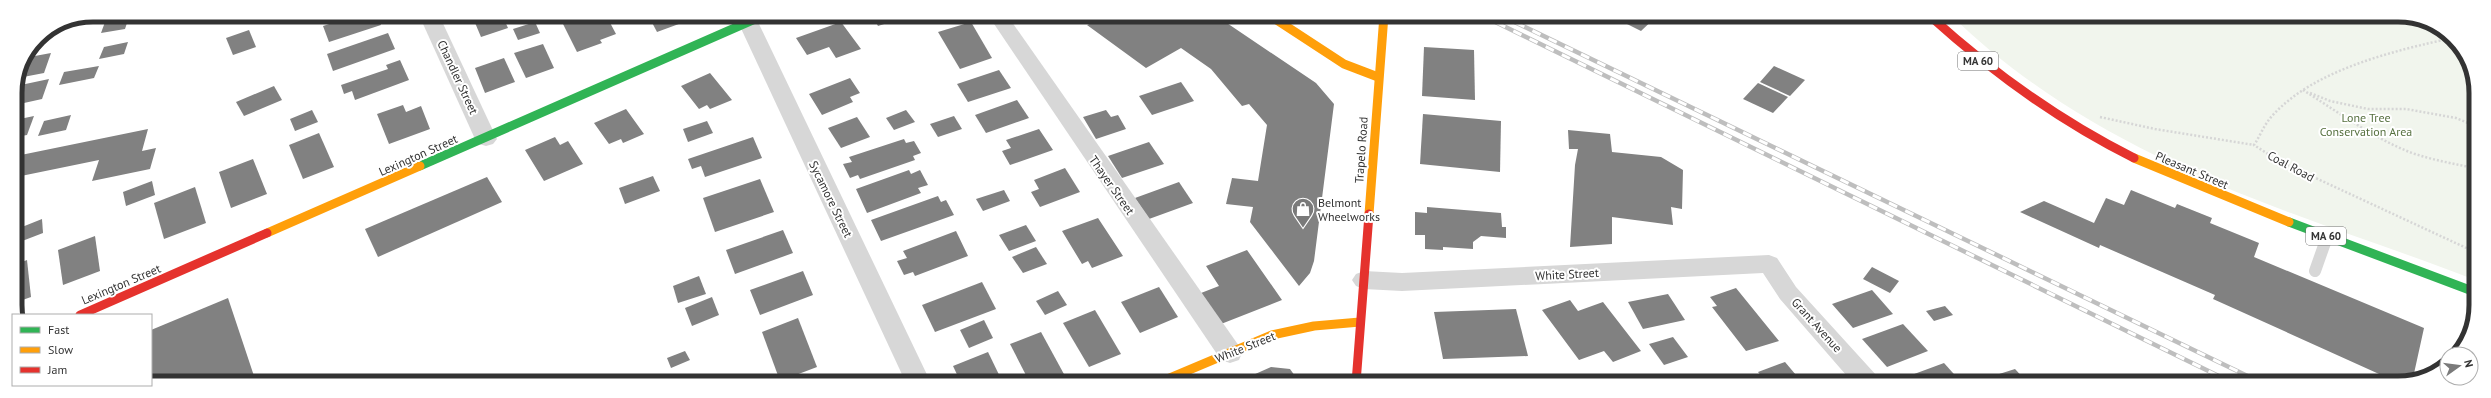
<svg xmlns="http://www.w3.org/2000/svg" width="2491" height="398" font-family="'PT Sans',sans-serif">
<rect width="100%" height="100%" fill="#fff"/>
<path fill="#f1f5ed" d="M 1952,16 L 2408,16 L 2450,34 L 2474,77 L 2475,280 C 2414,256 2352,236 2291,213 C 2168,168 2046,108 1952,16 Z"/>
<g fill="#818181">
<polygon points="357,15 377,15 381,25 329,42 323,26"/>
<polygon points="481,15 502,15 508,28 481,37 473,18"/>
<polygon points="585,15 589,23 607,17 616,34 600,40 602,43 577,52 559,16"/>
<polygon points="648,15 683,15 687,21 657,32"/>
<polygon points="872,15 909,15 909,16 878,26"/>
<polygon points="1112,15 1215,15 1316,83 1334,104 1314,261 1310,273 1299,286 1250,222 1253,207 1226,204 1232,178 1258,181 1267,125 1249,104 1242,106 1211,69 1181,48 1146,68 1087,25"/>
<polygon points="1609,15 1658,15 1641,31"/>
<polygon points="129,17 125,29 101,33 105,22"/>
<polygon points="535,22 540,33 518,40 513,29"/>
<polygon points="841,22 861,49 836,58 829,47 807,55 796,38"/>
<polygon points="971,22 992,58 960,69 938,32"/>
<polygon points="249,30 256,47 233,55 226,38"/>
<polygon points="388,33 395,49 333,71 327,54"/>
<polygon points="128,42 124,54 99,59 104,47"/>
<polygon points="543,44 554,68 526,78 514,53"/>
<polygon points="1424,47 1474,50 1475,100 1422,96"/>
<polygon points="51,53 44,73 18,78 24,58"/>
<polygon points="504,58 515,82 485,93 475,68"/>
<polygon points="400,60 409,80 355,100 352,91 344,94 341,85 388,69 386,65"/>
<polygon points="99,66 94,78 59,85 64,72"/>
<polygon points="1774,66 1805,80 1790,96 1760,82"/>
<polygon points="999,70 1011,88 968,102 957,84"/>
<polygon points="710,73 732,100 710,109 707,105 699,109 681,86"/>
<polygon points="850,78 860,93 850,97 853,102 822,115 809,94"/>
<polygon points="49,79 42,99 15,105 16,86"/>
<polygon points="1181,82 1194,101 1152,115 1139,96"/>
<polygon points="1758,83 1788,97 1773,113 1743,99"/>
<polygon points="274,86 282,100 244,116 236,102"/>
<polygon points="1017,100 1029,118 986,133 975,115"/>
<polygon points="403,105 406,112 421,106 430,129 389,144 377,114"/>
<polygon points="626,109 644,134 623,143 621,139 609,144 594,123"/>
<polygon points="312,110 318,122 295,131 290,119"/>
<polygon points="906,110 915,122 894,130 886,118"/>
<polygon points="1106,110 1111,117 1118,115 1126,129 1096,139 1083,117"/>
<polygon points="1423,114 1501,121 1500,172 1420,164"/>
<polygon points="71,115 66,130 38,136 44,121"/>
<polygon points="34,116 27,135 16,137 15,120"/>
<polygon points="954,116 962,129 938,137 930,124"/>
<polygon points="857,117 870,137 841,148 828,128"/>
<polygon points="707,121 713,133 688,142 683,129"/>
<polygon points="148,129 142,151 156,148 150,169 92,181 99,160 21,176 16,189 16,156"/>
<polygon points="1039,129 1053,150 1010,165 1002,151 1011,148 1006,140"/>
<polygon points="1568,130 1610,134 1612,152 1661,157 1683,170 1682,209 1671,207 1673,225 1612,217 1612,244 1570,247 1575,165 1578,149 1569,149"/>
<polygon points="319,133 334,167 303,179 289,145"/>
<polygon points="555,137 560,145 568,141 583,164 544,181 525,150"/>
<polygon points="753,137 762,158 705,177 701,166 692,169 688,159"/>
<polygon points="904,139 906,143 914,141 921,153 913,156 915,160 860,179 858,175 850,178 843,164 852,162 849,157"/>
<polygon points="1149,142 1164,164 1122,178 1108,156"/>
<polygon points="253,159 267,194 231,208 219,172"/>
<polygon points="1065,168 1080,192 1040,207 1031,192 1039,189 1034,180"/>
<polygon points="909,170 911,174 920,170 928,185 918,188 921,193 867,213 856,189"/>
<polygon points="653,176 660,191 625,204 619,188"/>
<polygon points="487,177 502,202 378,257 365,229"/>
<polygon points="760,179 774,212 715,232 703,198"/>
<polygon points="152,181 155,195 126,206 123,192"/>
<polygon points="1179,182 1193,203 1149,219 1135,198"/>
<polygon points="195,187 206,223 164,239 154,203"/>
<polygon points="1004,190 1010,201 983,211 976,199"/>
<polygon points="2131,190 2175,208 2177,204 2212,218 2210,223 2259,243 2254,257 2424,328 2413,378 2399,383 2213,299 2215,295 2100,245 2099,248 2020,212 2044,201 2094,223 2106,198 2124,205"/>
<polygon points="938,196 941,202 946,200 954,215 881,241 871,220"/>
<polygon points="1427,207 1501,213 1502,227 1506,227 1506,238 1481,236 1473,242 1473,249 1443,247 1443,250 1425,249 1425,235 1415,235 1415,212 1427,213"/>
<polygon points="1098,218 1123,256 1092,268 1088,261 1082,264 1062,231"/>
<polygon points="42,219 43,233 17,243 17,229"/>
<polygon points="1026,225 1036,241 1009,251 999,235"/>
<polygon points="783,230 793,253 735,274 726,250"/>
<polygon points="956,231 968,256 915,276 913,272 904,275 897,261 907,258 903,251"/>
<polygon points="95,236 100,271 63,285 58,250"/>
<polygon points="1036,247 1047,264 1023,273 1012,257"/>
<polygon points="1247,250 1282,300 1221,324 1201,293 1219,286 1206,266"/>
<polygon points="27,260 31,297 17,302 17,264"/>
<polygon points="1872,267 1899,281 1890,293 1863,279"/>
<polygon points="803,271 813,295 760,315 750,290"/>
<polygon points="699,276 706,294 678,303 673,286"/>
<polygon points="982,282 996,309 935,332 922,305"/>
<polygon points="1159,287 1178,317 1140,333 1121,302"/>
<polygon points="1736,288 1779,341 1746,351 1712,307 1717,306 1710,297"/>
<polygon points="1872,290 1893,314 1853,328 1832,304"/>
<polygon points="1058,291 1067,305 1045,315 1036,301"/>
<polygon points="1668,294 1685,320 1643,329 1628,302"/>
<polygon points="712,297 719,315 692,326 685,308"/>
<polygon points="228,298 256,382 151,382 151,330"/>
<polygon points="1570,300 1578,311 1603,302 1641,351 1613,362 1604,351 1579,360 1542,310"/>
<polygon points="1945,306 1953,315 1934,321 1926,311"/>
<polygon points="1516,309 1528,356 1443,359 1434,312"/>
<polygon points="1095,310 1121,354 1089,367 1063,323"/>
<polygon points="798,318 817,367 780,381 762,332"/>
<polygon points="984,320 993,338 969,348 960,330"/>
<polygon points="1903,324 1928,351 1887,367 1862,339"/>
<polygon points="1041,332 1065,376 1051,383 1030,383 1010,344"/>
<polygon points="1673,337 1688,357 1664,365 1649,344"/>
<polygon points="685,351 690,360 671,368 667,358"/>
<polygon points="988,352 1003,383 961,383 953,366"/>
<polygon points="1785,362 1796,375 1774,383 1767,383 1758,372"/>
<polygon points="1944,363 1962,383 1901,383 1898,380"/>
<polygon points="1271,367 1290,369 1300,383 1235,383"/>
<polygon points="2015,369 2028,383 2003,383 1996,375"/>
</g>
<g fill="none" stroke-linecap="round" stroke-linejoin="round">
<g stroke="#d6d6d6" stroke-width="2.5" stroke-dasharray="2 2" stroke-linecap="butt">
<path d="M 2452,38 C 2393,51 2313,70 2272,116 C 2264,125 2260,136 2254,145 L 2279,161 L 2475,252"/>
<path d="M 2303,90 C 2338,112 2373,138 2412,153 C 2433,160 2454,164 2475,168"/>
<polyline points="2310,93 2330,101 2368,109 2406,109 2456,118 2475,126"/>
<polyline points="2100,117 2155,129 2254,145"/>
</g>
<polyline stroke="#d7d7d7" stroke-width="12" points="2315,271 2327,237"/>
<g fill="#d7d7d7" fill-rule="evenodd">
<polygon points="419,15 439,15 497,139 493,144 486,146 479,144 475,139"/>
<polygon points="988,15 1007,15 1239,346 1242,353 1239,360 1230,363 1221,360"/>
<polygon points="748,16 755,18 758,22 931,383 906,383 738,22 741,18"/>
<polygon points="1769,255 1777,258 1796,287 1877,376 1880,383 1853,383 1780,299 1763,273 1402,291 1364,289 1356,286 1352,280 1356,274 1364,271 1402,273"/>
</g>
<g stroke="#30b455" stroke-width="9">
<polyline points="420,166 764,15"/>
<polyline points="2289,222 2475,292"/>
</g>
<g stroke="#ff9f0a" stroke-width="9">
<polyline points="1269,15 1344,64 1378,77"/>
<polyline points="2134,158 2289,222"/>
<polyline points="1369,214 1384,15"/>
<polyline points="267,233 420,166"/>
<polyline points="1158,383 1272,335 1314,326 1360,322"/>
</g>
<g stroke="#e5322d" stroke-width="9">
<path d="M 1930,16 C 1993,73 2058,120 2134,158"/>
<polyline points="80,315 267,233"/>
<polyline points="1356,383 1369,214"/>
</g>
<g stroke="#bebebe" stroke-width="4.5">
<g id="rail">
<polyline points="1481,15 2233,383"/>
<polyline points="1500,15 2262,383"/>
</g>
</g>
<use href="#rail" stroke="#fff" stroke-width="3" stroke-dasharray="9" stroke-linecap="butt"/>
</g>
<defs>
<g id="shop-pin" transform="scale(1.15)"><path d="M0 17L-7.5 6A9.5 9.5 0 1 1 7.5 6Z" fill="#7a7a7a" stroke="#fff"/><path d="M-5-2.5h2.3a2.7 3.5 0 0 1 5.4 0H5L5.5 6h-11ZM-1.5-2.5h3a1.5 2.3 0 0 0-3 0Z" fill="#fff"/></g>
</defs>
<g fill-rule="evenodd">
<use href="#shop-pin" x="1303" y="209"/>
</g>
<g text-anchor="middle" dominant-baseline="central" stroke-width="4" stroke-linejoin="round" paint-order="stroke">
<g fill="#fff" stroke="#707070" stroke-width="1">
<rect x="1958" y="52" width="40" height="18" rx="3"/>
<rect x="2306" y="227" width="40" height="18" rx="3"/>
</g>
<g font-size="11" font-weight="bold" fill="#333">
<text x="1978" y="61">MA 60</text>
<text x="2326" y="236">MA 60</text>
</g>
<g font-size="12" fill="#333" stroke="#fff">
<text transform="translate(458 77) rotate(65)">Chandler Street</text>
<text transform="translate(1361 150) rotate(-86)">Trapelo Road</text>
<text transform="translate(418 155) rotate(-24)">Lexington Street</text>
<text transform="translate(2291 166) rotate(28)">Coal Road</text>
<text transform="translate(2192 170) rotate(23)">Pleasant Street</text>
<text transform="translate(1112 185) rotate(55)">Thayer Street</text>
<text transform="translate(831 199) rotate(64)">Sycamore Street</text>
<text transform="translate(1567 274) rotate(-3)">White Street</text>
<text transform="translate(121 284) rotate(-23)">Lexington Street</text>
<text transform="translate(1817 325) rotate(48)">Grant Avenue</text>
<text transform="translate(1245 347) rotate(-22)">White Street</text>
</g>
<g font-size="12" fill="#56703f" stroke="#fff">
<text x="2366" y="117">Lone Tree<tspan x="2366" dy="14">Conservation Area</tspan></text>
</g>
<g font-size="12" fill="#333" stroke="#fff" text-anchor="start">
<text x="1318" y="202">Belmont<tspan x="1318" dy="14">Wheelworks</tspan></text>
</g>
</g>
<path d="M0 0H2491V398H0ZM93 22H2398A71 71 0 0 1 2469 93V305A71 71 0 0 1 2398 376H93A71 71 0 0 1 22 305V93A71 71 0 0 1 93 22Z" fill="#fff" fill-rule="evenodd"/>
<path fill="none" stroke="#333" stroke-width="5" d="M93 22H2398A71 71 0 0 1 2469 93V305A71 71 0 0 1 2398 376H93A71 71 0 0 1 22 305V93A71 71 0 0 1 93 22Z"/>
<rect x="12" y="314" width="140" height="72" fill="#ffffff" stroke="#adadad"/>
<rect x="20" y="327" width="20" height="6" fill="#30b455" stroke="#adadad"/>
<text x="48" y="334" font-size="12" fill="#333333">Fast</text>
<rect x="20" y="347" width="20" height="6" fill="#ff9f0a" stroke="#adadad"/>
<text x="48" y="354" font-size="12" fill="#333333">Slow</text>
<rect x="20" y="367" width="20" height="6" fill="#e5322d" stroke="#adadad"/>
<text x="48" y="374" font-size="12" fill="#333333">Jam</text>
<g transform="translate(2459 366) rotate(76)"><circle r="19" fill="#ffffff" stroke="#adadad"/>
<path d="M0-3L7 15L0 10L-7 15Z" fill="#7a7a7a"/>
<text y="-6" font-size="11" font-weight="bold" text-anchor="middle" fill="#333333">N</text>
</g>
</svg>
